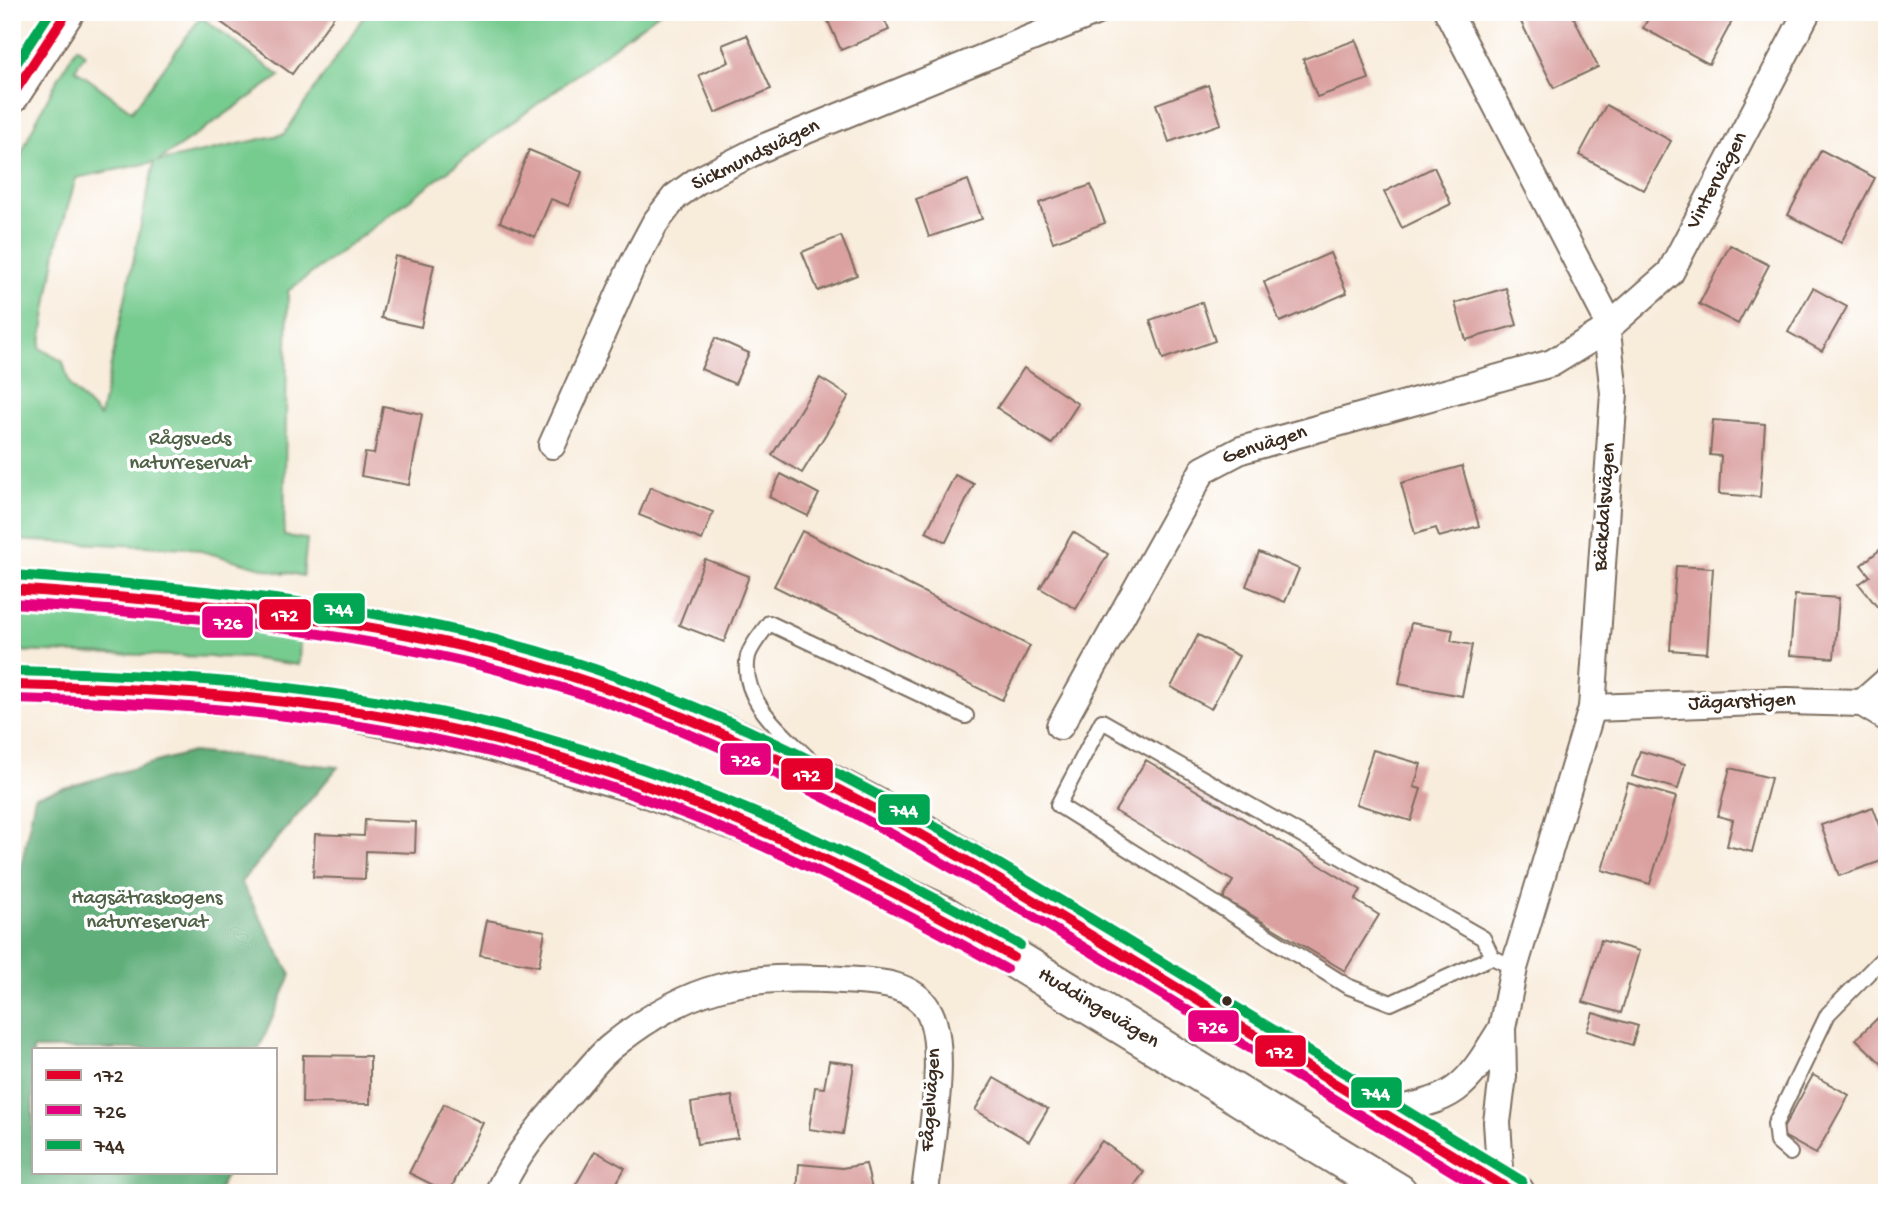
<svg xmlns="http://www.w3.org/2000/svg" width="1899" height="1205" font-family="'Gochi Hand',sans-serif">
<rect width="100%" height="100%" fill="#fff"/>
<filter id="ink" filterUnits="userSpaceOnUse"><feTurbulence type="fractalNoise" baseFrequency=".0143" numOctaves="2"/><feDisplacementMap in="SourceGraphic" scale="14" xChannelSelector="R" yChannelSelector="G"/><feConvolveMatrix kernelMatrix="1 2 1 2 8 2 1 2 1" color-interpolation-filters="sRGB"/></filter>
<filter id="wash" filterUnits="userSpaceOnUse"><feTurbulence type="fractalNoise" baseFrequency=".00686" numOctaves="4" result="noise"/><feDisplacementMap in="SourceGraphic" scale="28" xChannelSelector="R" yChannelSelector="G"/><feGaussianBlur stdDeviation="1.57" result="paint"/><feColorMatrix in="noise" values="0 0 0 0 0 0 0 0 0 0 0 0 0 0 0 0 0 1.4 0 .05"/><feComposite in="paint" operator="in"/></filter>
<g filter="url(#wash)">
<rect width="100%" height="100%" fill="#f8ecdb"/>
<g fill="#76cb8f" stroke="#587a56" stroke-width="2" fill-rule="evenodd">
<path d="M 367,12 L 660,12 L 288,291 L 284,536 L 307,539 L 303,576 L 284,572 L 284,574 L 190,548 L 12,540 L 12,179 C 28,132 51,89 77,47 L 85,54 L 75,69 L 132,111 L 201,17 L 280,76 L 157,162 L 284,134 ZM 154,162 L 154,163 L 100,417 L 70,386 L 63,362 L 40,348 L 57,245 L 76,178 Z"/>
<polygon points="12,613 141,618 300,637 299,665 247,658 12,651"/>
</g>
<polygon fill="#60af7a" stroke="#4e6c4c" stroke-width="2" points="192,752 338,767 241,882 291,975 259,1049 33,1049 33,1172 228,1172 217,1193 12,1193 12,1159 19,1153 12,1073 12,912 35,796"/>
<g id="blocks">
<g fill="#daa1a0">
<polygon points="207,12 337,12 292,74"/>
<polygon points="824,12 881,12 889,30 841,50"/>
<polygon points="1520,12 1571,12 1598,67 1554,88 1517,14"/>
<polygon points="1652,12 1732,12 1736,14 1709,64 1643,28"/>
<polygon points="747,35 771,89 715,113 699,75 729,62 722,45"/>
<polygon points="1356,40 1369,79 1317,97 1303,59"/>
<polygon points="1208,85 1221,124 1169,142 1156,104"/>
<polygon points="1606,105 1671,141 1644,190 1579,155"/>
<polygon points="529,150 582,172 569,206 551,199 535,237 500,222"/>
<polygon points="1821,150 1875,178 1841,243 1788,215"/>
<polygon points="1434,167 1451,204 1402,228 1384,192"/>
<polygon points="968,180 982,219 929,237 916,199"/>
<polygon points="1091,185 1105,223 1053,242 1039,203"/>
<polygon points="841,236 857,275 818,291 802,252"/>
<polygon points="1730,245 1769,265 1738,324 1699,304"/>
<polygon points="1330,253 1347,293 1280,322 1264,282"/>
<polygon points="395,256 434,265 421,327 381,318"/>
<polygon points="1506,288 1517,325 1466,340 1455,303"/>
<polygon points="1813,288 1847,307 1822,351 1788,332"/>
<polygon points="1202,302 1215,341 1163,359 1150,320"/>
<polygon points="715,338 749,353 735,384 701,369"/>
<polygon points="1024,368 1078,404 1052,444 997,408"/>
<polygon points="820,378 849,396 802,473 772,455"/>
<polygon points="383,406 422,414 409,485 361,476 365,453 374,454"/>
<polygon points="1713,420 1765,424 1760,497 1719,494 1721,456 1710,455"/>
<polygon points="1462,466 1479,526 1439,537 1436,528 1415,534 1401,483"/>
<polygon points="781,474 819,494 808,516 769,497"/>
<polygon points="955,475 974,484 946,542 926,532"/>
<polygon points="650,487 713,512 702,540 639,515"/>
<polygon points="802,531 1030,646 1002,700 774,586"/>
<polygon points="1073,532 1108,554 1076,609 1040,588"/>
<polygon points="1887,544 1887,611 1883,614 1859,584 1870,576 1861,565"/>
<polygon points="1259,552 1299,569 1285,602 1246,586"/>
<polygon points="705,559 749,576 724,642 679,625"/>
<polygon points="1676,566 1713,568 1707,653 1670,650"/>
<polygon points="1795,595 1839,598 1834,658 1790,655"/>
<polygon points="1411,623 1453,630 1451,641 1472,645 1462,696 1399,684"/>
<polygon points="1198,635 1239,656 1211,709 1171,687"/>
<polygon points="1373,750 1421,764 1414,787 1421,789 1411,821 1356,804"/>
<polygon points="1640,751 1685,764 1678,789 1632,776"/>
<polygon points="1146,760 1361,890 1355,900 1379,915 1345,971 1223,898 1233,881 1115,811"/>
<polygon points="1730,768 1771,778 1752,852 1727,846 1733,820 1718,816"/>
<polygon points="1628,783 1676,797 1650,884 1602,870"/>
<polygon points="1873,807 1887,845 1887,859 1839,876 1821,825"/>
<polygon points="365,820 416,822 415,853 366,851 365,879 313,877 315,834 364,836"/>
<polygon points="487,920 545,931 539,966 480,955"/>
<polygon points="1601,940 1639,951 1621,1013 1583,1002"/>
<polygon points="1887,1009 1887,1069 1856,1039"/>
<polygon points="1593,1013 1638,1026 1632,1045 1587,1031"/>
<polygon points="303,1055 370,1056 370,1104 302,1103"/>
<polygon points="829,1061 854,1064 843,1134 809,1129 815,1087 824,1088"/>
<polygon points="1813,1075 1849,1095 1816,1154 1780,1134"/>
<polygon points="994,1078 1048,1109 1029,1141 975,1110"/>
<polygon points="732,1096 738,1138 697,1144 691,1103"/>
<polygon points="444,1104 483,1123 449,1193 409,1173"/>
<polygon points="1102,1141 1144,1172 1129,1193 1063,1193"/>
<polygon points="595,1151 625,1168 611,1193 571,1193"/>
<polygon points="799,1164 842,1168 866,1164 873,1193 797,1193"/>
</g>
</g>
</g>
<g filter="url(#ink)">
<use href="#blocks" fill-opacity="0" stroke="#7d6e60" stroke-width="2"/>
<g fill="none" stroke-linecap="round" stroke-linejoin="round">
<g stroke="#7d6e60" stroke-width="18">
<g id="service">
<path d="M 807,757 C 781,732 739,698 748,656 C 751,645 763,632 769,623 L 966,716"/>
<polyline points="1492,957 1483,938 1102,721 1058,805 1347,986 1391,1003 1492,957 1514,968"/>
<polyline points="1790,1153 1777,1142 1775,1124 1828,1014 1887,954"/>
</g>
</g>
<g stroke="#7d6e60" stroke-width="30">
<g id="minor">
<polyline points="1448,12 1605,315 1614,393 1592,708 1514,968 1502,1028 1503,1076 1497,1122 1501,1184"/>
<polyline points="552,445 631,268 655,223 675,197 697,181 760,149 1095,12"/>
<polyline points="1862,703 1887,681"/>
<polyline points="1592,708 1787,701 1862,703 1887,718"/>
<polyline points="1060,726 1203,470 1241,450 1552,363 1604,331 1670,273 1807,12"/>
<path d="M 1382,1112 C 1457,1099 1463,1092 1502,1028"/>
<path d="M 498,1193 C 515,1156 542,1124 568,1094 C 582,1079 595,1060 611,1047 C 688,984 745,974 842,980 C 871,982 911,981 928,1010 C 950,1046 929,1149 925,1193"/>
</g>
</g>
<g stroke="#7d6e60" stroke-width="37">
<polyline id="tertiary" points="12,96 67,12"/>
</g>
<g stroke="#7d6e60" stroke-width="42">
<g id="primary">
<path d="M 12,589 C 175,599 350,617 508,658 C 653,695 791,760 921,832 L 1515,1193"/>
<polyline points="12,685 190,692 325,706 481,738 637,784 774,835 941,914 1398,1193"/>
</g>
</g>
<use href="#service" stroke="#fff" stroke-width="14"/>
<use href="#minor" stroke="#fff" stroke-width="26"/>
<use href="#tertiary" stroke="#fff" stroke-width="33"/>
<use href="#primary" stroke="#fff" stroke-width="38"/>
<g stroke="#fff" stroke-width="16">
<g id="bus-1">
<polyline points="12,96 67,12"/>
<path d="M 12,589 C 198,602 388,618 567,675 C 764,737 930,837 1105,944 C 1241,1027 1378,1110 1515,1193"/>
<path d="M 12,685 C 146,688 280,696 411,721 C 625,762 825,850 1013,957"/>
</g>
</g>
<g stroke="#fff" stroke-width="16">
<g id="bus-2">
<path d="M 12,603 C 195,615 380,633 556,686 C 747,743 917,846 1085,948 C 1220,1030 1354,1111 1488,1193"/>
<path d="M 12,699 C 145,702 277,710 407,734 C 620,773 819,863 1006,969"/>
</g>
</g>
<g stroke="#fff" stroke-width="16">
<g id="bus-3">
<polyline points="12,70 50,12"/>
<path d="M 13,575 C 200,588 390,604 570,661 C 766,723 936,825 1111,931 C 1248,1014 1385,1098 1522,1181"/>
<path d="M 12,671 C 147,674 281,682 414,707 C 629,748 831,837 1020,945"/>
</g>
</g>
<use href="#bus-1" stroke="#e4002b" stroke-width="10"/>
<use href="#bus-2" stroke="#e5007d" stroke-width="10"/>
<use href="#bus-3" stroke="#00a651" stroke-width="10"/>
</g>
</g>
<circle fill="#3b2a1e" stroke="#fff" stroke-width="2.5" cx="1227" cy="1001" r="6"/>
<g text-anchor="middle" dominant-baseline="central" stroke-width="7" stroke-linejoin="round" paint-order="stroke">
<g font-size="21" fill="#3b2a1e" stroke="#fff">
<text transform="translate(756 156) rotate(-26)">Sickmundsvägen</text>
<text transform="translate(1718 181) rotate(-62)">Vintervägen</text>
<text transform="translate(1265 446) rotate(-18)">Genvägen</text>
<text transform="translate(1606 507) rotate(-86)">Bäckdalsvägen</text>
<text transform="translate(1742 703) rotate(-2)">Jägarstigen</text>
<text transform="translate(1098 1009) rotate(31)">Huddingevägen</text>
<text transform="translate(932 1100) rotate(-86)">Fågelvägen</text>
</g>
<g font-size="21" fill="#506246" stroke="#fff">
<text x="190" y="440">Rågsveds<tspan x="190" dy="24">naturreservat</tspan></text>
<text x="147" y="899">Hagsätraskogens<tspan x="147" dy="24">naturreservat</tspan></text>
</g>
</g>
<g stroke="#fff" stroke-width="2.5">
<rect x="312" y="592" width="54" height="33" rx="7" fill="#00a651"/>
<rect x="258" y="598" width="54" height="33" rx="7" fill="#e4002b"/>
<rect x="201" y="605" width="53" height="34" rx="7" fill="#e5007d"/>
<rect x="719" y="742" width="53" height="34" rx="7" fill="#e5007d"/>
<rect x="780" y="757" width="54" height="34" rx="7" fill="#e4002b"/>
<rect x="877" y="793" width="54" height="33" rx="7" fill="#00a651"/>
<rect x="1187" y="1009" width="53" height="34" rx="7" fill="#e5007d"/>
<rect x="1254" y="1034" width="53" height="34" rx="7" fill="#e4002b"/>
<rect x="1350" y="1076" width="53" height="33" rx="7" fill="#00a651"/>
</g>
<g font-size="19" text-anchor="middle" font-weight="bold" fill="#fff">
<text x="339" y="615">744</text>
<text x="285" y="621">172</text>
<text x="228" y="629">726</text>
<text x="746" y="766">726</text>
<text x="807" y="781">172</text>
<text x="904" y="816">744</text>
<text x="1213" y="1033">726</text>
<text x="1280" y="1058">172</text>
<text x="1376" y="1099">744</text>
</g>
<rect width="1899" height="1205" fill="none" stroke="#fff" stroke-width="42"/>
<rect x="32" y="1048" width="245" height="126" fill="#ffffff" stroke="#b1aaa5" stroke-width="2"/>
<rect x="46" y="1070" width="35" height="10" fill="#e4002b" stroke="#b1aaa5" stroke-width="2"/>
<text x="94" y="1082" font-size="21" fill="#3b2a1e">172</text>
<rect x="46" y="1105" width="35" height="10" fill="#e5007d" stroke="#b1aaa5" stroke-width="2"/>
<text x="94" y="1118" font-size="21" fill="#3b2a1e">726</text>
<rect x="46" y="1140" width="35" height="10" fill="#00a651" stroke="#b1aaa5" stroke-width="2"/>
<text x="94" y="1152" font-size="21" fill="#3b2a1e">744</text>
</svg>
